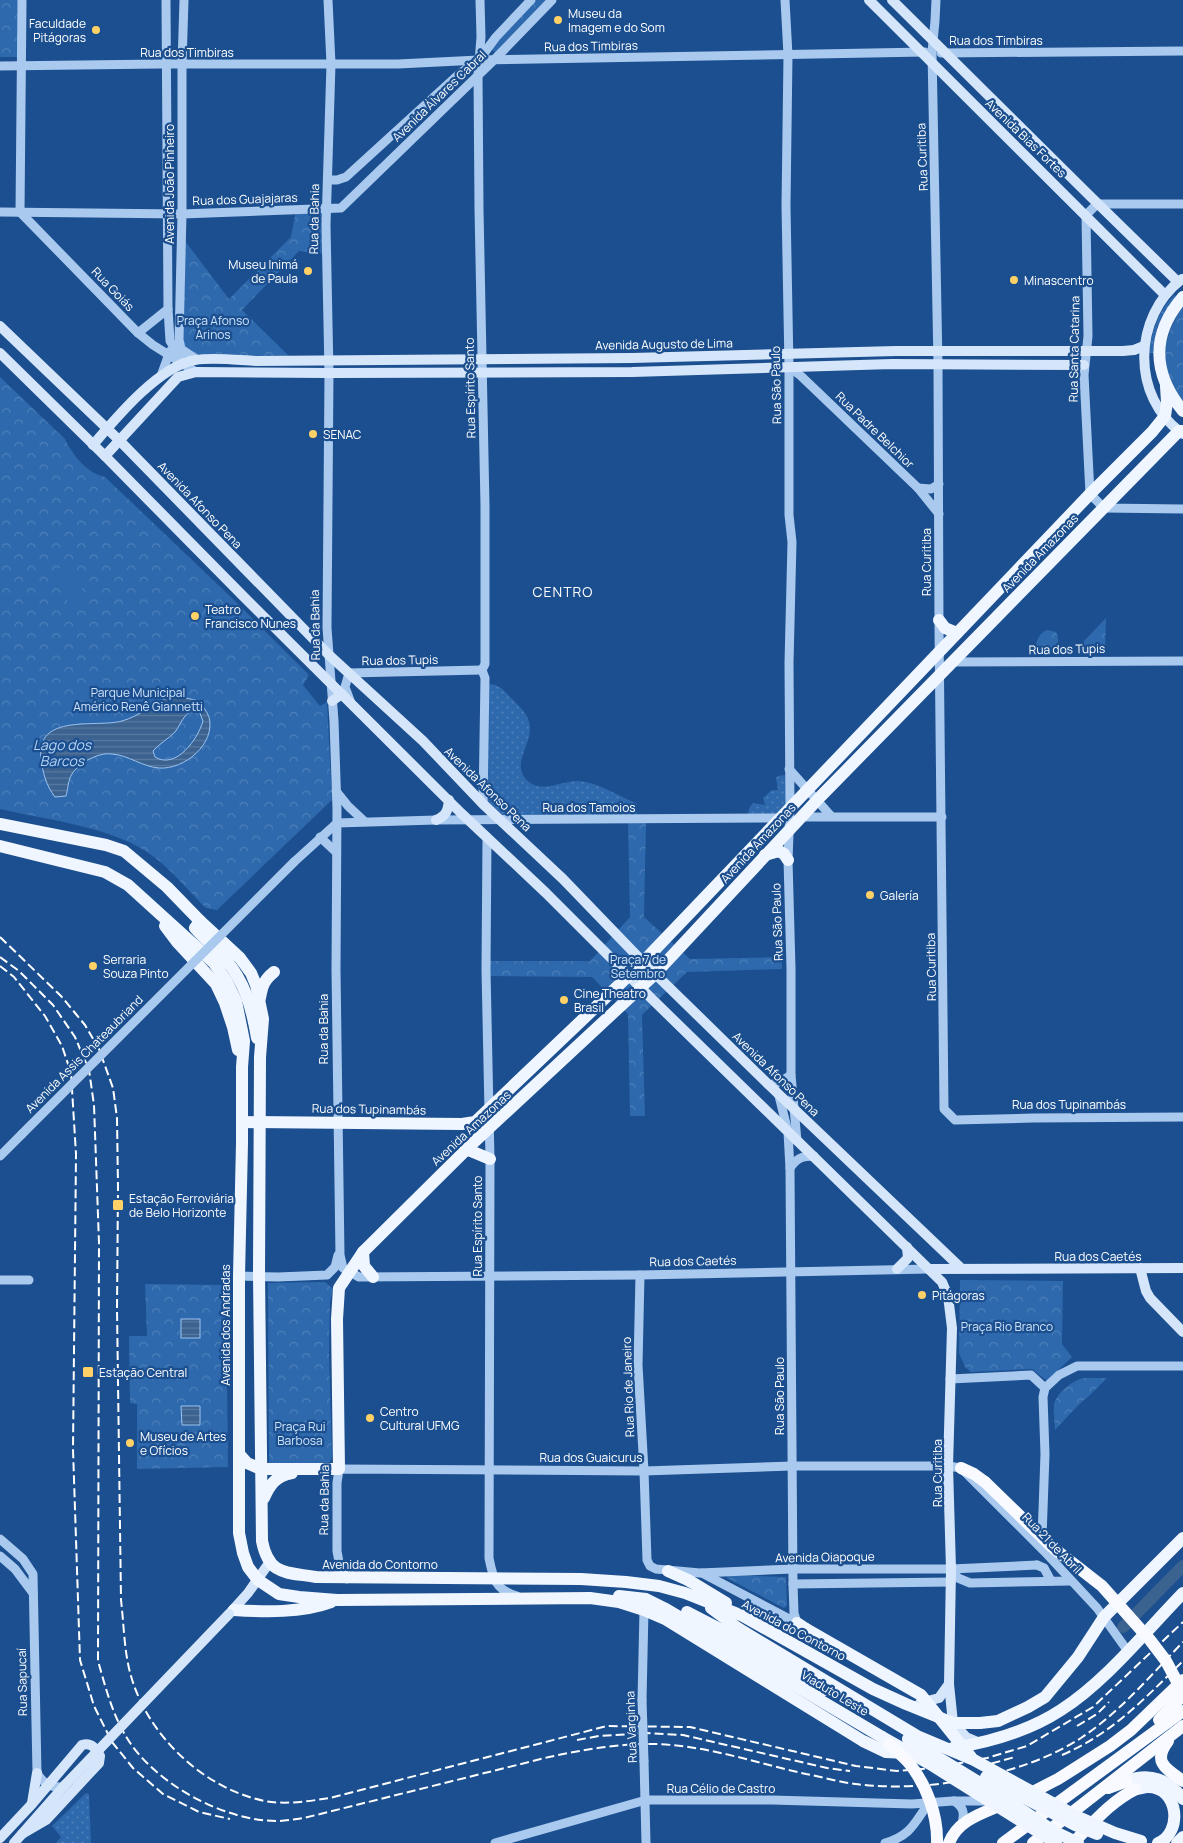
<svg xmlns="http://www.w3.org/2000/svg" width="1183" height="1843" font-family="Manrope,sans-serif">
<defs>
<pattern id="grass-dots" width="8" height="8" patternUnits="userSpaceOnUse" patternTransform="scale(1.25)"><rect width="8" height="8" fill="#2e69ad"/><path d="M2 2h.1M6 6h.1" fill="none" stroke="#4d80b9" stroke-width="1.8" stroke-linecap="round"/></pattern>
<pattern id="park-crowns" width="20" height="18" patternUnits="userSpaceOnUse" patternTransform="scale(1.25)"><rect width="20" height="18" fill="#2e69ad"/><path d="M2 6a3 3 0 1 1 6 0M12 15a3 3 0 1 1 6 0" fill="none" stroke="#4d80b9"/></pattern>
<pattern id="water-rules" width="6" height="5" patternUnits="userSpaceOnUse" patternTransform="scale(1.25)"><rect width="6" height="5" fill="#3c6290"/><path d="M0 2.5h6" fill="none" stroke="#597aa1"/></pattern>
</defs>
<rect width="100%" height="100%" fill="#1b4f8f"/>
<g fill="url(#grass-dots)">
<path d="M 1174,295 L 1176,296 L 1157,327 L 1154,353 L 1149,353 C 1153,329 1157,313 1174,295 Z"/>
<path d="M 490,684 C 500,685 505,691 511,698 C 518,705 525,711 528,719 C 537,740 511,760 525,778 C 540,796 561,780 579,781 C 599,783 619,796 637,804 L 637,819 L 501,819 L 486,807 L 486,688 Z"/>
<path d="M 789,769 L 790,808 L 781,818 L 749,817 C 747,811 749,808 753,803 L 765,805 L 763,798 L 772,790 L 778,790 L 776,778 L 778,776 L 785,775 Z"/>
<polygon points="86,1793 89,1794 91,1843 56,1843 61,1837 52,1826"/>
</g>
<g fill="url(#park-crowns)">
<rect x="0" y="0" width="22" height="57"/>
<polygon points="534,0 547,0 497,54 489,48"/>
<polygon points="327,209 326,254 299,251 242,310 293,360 204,359 181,349 182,237 229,299 291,237 296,210"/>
<path d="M 1183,305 L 1183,405 C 1158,367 1160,343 1183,305 Z"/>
<path d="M 0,377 L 65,439 C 73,456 87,473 105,477 L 233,599 L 309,675 L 303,685 L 320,706 L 327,702 L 332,800 L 217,910 L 206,908 C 189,892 173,871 154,857 C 116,827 47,820 0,809 Z"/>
<polygon points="1106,618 1105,655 1083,655 1084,641"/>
<path d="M 1047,630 L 1056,632 C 1061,641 1057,647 1051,655 L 1035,655 C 1036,644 1036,635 1047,630 Z"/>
<polygon points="628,823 646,823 644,917 690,959 782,957 782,969 687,972 642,1015 645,1116 630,1116 628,1014 592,977 490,976 490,961 590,961 630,917"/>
<polygon points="960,1280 1063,1281 1062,1344 1072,1357 1047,1381 1032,1369 971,1372 965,1367 959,1353"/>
<polygon points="325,1282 333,1289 330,1302 329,1352 332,1457 330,1462 325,1464 269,1464 268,1283"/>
<polygon points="145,1284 226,1285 228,1467 137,1469 137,1404 130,1403 129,1336 147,1336"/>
<path d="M 1084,1378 L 1107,1378 L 1087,1398 C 1082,1400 1061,1424 1055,1430 C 1055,1422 1053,1413 1054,1405 C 1056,1393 1073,1380 1084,1378 Z"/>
<polygon points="727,1575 786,1577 787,1606 784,1608 727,1578"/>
</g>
<polygon fill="#2e69ad" points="66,564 86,595 70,605 50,575"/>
<g fill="url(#water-rules)" stroke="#9cc4f0" fill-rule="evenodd">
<path d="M 170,697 L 186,698 L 199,701 C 202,706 207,711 209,717 C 216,744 184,770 159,768 C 143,767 128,755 112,754 C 98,752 79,763 72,774 C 68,780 68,789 66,796 L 55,797 C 46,785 43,774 41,758 C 36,713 96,728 122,721 C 140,716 153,703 170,697 ZM 193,710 L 199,711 L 203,721 C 198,739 176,770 155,757 L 153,751 C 159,744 168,739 175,732 C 181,724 183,715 193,710 Z"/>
<rect x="181" y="1319" width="19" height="19"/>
<polygon points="181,1406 200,1406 200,1425 182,1425"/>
</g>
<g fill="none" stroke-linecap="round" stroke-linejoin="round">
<polyline stroke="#3c6290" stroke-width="12" points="1123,1627 1183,1566"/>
<g stroke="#a9c9ee" stroke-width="9">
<polyline points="22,0 20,212 138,333 153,345 196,372"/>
<polyline points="166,0 168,309 170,341 181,359"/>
<polyline points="184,0 182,64 182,214 179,340 181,349 196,359"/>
<polyline points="328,0 331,64 326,225 329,373 327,628 334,721 337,809 336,970 340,1255 343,1268 359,1277 640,1275 929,1269"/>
<polyline points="480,0 481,37 478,74 479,209 485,506 485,664 482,670"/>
<polyline points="785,0 788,55 786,206 789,367 789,515 792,542 789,663 790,808 788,860 791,968 791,1075 797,1141"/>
<polyline points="936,0 935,21 932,52 938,364 939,629 944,1109 955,1120 1034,1118 1183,1117"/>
<polyline points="941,53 1183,51"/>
<polyline points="0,66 160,64 398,64 479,60 925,52"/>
<polyline points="328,180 337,180 346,177 459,74 479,60 496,37 531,0"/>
<polyline points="1183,204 1097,204 1086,215 1088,336 1084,375 1090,494 1104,508 1183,509"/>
<polyline points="0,212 182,214 341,208 494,60 552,0"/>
<polyline points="138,333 168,309"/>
<polyline points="789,367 801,376 918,488 939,514"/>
<polyline points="161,376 170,351"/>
<polyline points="918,488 931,489 939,484"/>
<polyline points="952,662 1183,661"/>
<polyline points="482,670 485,678 483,804"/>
<polyline points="351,703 345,687 349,673 482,670"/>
<polyline points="789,769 831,816"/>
<polyline points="336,791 348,806 364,821"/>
<polyline points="801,817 942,817"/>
<polyline points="337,823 436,820 781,818"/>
<polyline points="320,837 336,852"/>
<path d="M 487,837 L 486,970 L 490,1159 L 489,1558 C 493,1578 495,1590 517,1596"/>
<polyline points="294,862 337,823"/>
<polyline points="769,1085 778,1083 791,1075"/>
<polyline points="779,1096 788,1132 790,1169 793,1584 794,1613 797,1623"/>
<polyline points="0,1156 22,1134"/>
<path d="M 790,1168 C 797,1158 802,1156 814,1156"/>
<polyline points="640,1275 638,1365 644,1471 647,1560 650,1566 656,1569 700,1573 793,1569 951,1569 1037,1565"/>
<polyline points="239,1276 278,1277 327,1275 335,1267 338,1255"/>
<polyline points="0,1280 29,1280"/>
<polyline points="950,1379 1031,1375 1045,1388"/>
<polyline points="1042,1538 1045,1454 1043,1397 1045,1388 1059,1375 1077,1366 1183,1366"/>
<path d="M 0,1539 L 23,1559 L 33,1574 L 37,1773 C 43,1783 50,1788 63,1787"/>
<polyline points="0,1556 15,1569 33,1593"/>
<polyline points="1037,1565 1044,1568 1051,1581"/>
<polyline points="951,1569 958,1578 970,1583 1070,1581"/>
<polyline points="702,1573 797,1623"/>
<polyline points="347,1579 339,1562 337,1551 337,1483 339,1469 644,1471 792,1466 948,1466 961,1468 1044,1551 1097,1608 1127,1650"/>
<polyline points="793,1584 951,1582"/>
<polyline points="642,1700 644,1610"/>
<polyline points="644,1761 646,1843"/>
<path d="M 954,1801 C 963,1807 965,1812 962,1823"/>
<polyline points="495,1843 646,1800 772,1800 912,1804 953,1801 988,1801"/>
<path d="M 885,1843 C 910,1836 914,1824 928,1804"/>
</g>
<g stroke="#d6e6fa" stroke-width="10">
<polyline points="869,0 1165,295"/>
<polyline points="892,0 1091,197 1178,282"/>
<path d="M 1182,279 C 1133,316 1130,397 1183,434"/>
<polyline points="0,326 119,440 329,655 423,741 483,804 563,879 643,962 769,1085 961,1268"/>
<polyline points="0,353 105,456 243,596 461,813 546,893 653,1000 942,1282 948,1296 952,1328 948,1466 951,1569 949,1684 953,1723 966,1737 980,1743"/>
<path d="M 93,445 C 116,418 159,366 195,360 C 214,357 236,360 256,361 L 632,358 L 896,351 L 1123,351 L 1134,350 L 1144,346"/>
<polyline points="105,456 178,377 196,372 329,373 632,372 892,364 1084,365"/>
<polyline points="332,701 342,694"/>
<path d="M 436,820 C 446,816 448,811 449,800"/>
<polyline points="1140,1268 1146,1291 1150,1298 1183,1332"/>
<polyline points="897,1269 908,1258 907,1247"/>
<polyline points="929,1269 1183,1268"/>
<polyline points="230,1613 248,1593 269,1563"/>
<polyline points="920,1703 939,1698 949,1684"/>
<polyline points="32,1803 37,1773"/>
<path d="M 0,1838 L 32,1804 L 82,1745 C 91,1742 96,1748 100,1756 L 99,1763 L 46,1820 L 22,1834"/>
<polyline points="14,1843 65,1785"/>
</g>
<g stroke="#f0f6ff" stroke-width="12">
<path d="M 1183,297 C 1151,334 1152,373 1183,411"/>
<polyline points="939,620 945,628 957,633"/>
<path d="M 0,824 L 106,845 L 124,851 L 167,887 L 200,921 L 240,958 L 251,973 L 256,985 L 263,1019 L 260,1057 L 259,1275 L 262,1541 C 269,1576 286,1572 316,1577 L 581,1579 L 626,1582 L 659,1586 L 685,1593 L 743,1616 L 873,1689 L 906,1704 L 953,1723 L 980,1723 L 998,1721 L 1028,1707 L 1045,1697 L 1078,1657 L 1104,1617 L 1183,1538"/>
<polyline points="0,846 105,872 128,885 214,963 227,982 236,1001 244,1041 242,1067 242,1143 239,1276 239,1533 243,1553 248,1567 258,1580 279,1594 299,1597 337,1600 590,1598 619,1602 644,1610 665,1619 863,1741 886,1752 906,1753"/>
<polyline points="765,855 779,851 784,854 788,860"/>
<path d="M 200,921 L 195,928 C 204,939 216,948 225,959 C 245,982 252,1008 257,1038"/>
<polyline points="165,926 177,942 216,984 225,1003 233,1027 238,1050"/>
<path d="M 260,998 C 262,986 264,980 274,972"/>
<polyline points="242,1122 462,1124 475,1122 643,962 1090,494 1152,432 1165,416 1167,402 1166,386"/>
<polyline points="466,1149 490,1159"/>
<polyline points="363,1252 364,1266 373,1277"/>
<polyline points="239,1454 247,1463 261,1469 339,1469 337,1319 339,1288 363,1252 474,1142 655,974 821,796 1179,431 1183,431"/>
<path d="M 264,1498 C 270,1484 276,1476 292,1473"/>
<polyline points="668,1571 688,1580 726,1603"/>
<polyline points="619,1596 646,1599 664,1608 882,1737"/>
<polyline points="711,1608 739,1629"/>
<path d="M 234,1610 C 265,1612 301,1613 331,1602"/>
<polyline points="687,1612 720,1629"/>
<polyline points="797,1623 806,1629"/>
<path d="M 953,1748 C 990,1742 1029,1731 1061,1710 C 1105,1682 1146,1631 1183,1593"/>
<path d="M 1127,1781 C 1150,1772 1169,1780 1183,1799"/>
<path d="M 1136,1789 C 1139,1789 1144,1787 1148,1787 C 1179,1787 1183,1833 1158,1843"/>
<polyline points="1177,1843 1183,1837"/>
</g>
<g stroke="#f8faff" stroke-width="12">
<polyline points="961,1468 974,1474 985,1482"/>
<polyline points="1159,1720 1183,1695"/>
<path d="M 1168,1741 C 1152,1762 1166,1769 1183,1781"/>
<polyline points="1108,1788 1127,1781"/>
<polyline points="1025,1796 1058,1779 1110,1746 1131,1730 1183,1680"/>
<path d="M 949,1843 C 958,1819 984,1813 1006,1803"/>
<polyline points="1003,1843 1183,1711"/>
<polyline points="1033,1843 1183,1726"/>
<path d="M 1073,1843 C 1092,1824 1111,1801 1136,1789"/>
</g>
<g stroke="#fff" stroke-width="2" stroke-dasharray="9 4" stroke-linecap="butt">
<path d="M 0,937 L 61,996 L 85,1025 L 99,1049 L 113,1088 L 117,1118 L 118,1187 L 117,1309 L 121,1600 C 124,1625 124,1652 131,1676 C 148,1736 204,1789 265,1801 C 286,1805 309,1801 330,1798 L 607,1726 L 690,1727 L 856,1766 L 897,1771 L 933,1768 L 987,1758 L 1027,1746 L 1093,1707 L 1183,1622"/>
<path d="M 0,957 L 19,971 L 53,1005 L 75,1037 L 89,1070 L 94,1105 L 99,1243 L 98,1661 C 105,1685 111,1710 124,1733 C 150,1781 222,1821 277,1821 C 286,1821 295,1819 304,1818 L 549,1757 C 582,1750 616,1744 650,1744 C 703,1744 756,1763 806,1774 C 822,1777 839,1782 855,1784 C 925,1793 1021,1777 1081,1738 C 1120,1712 1151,1675 1183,1642"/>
<polyline points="0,966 14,977 45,1016 62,1046 71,1073 76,1154 73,1449 80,1660 94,1706 112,1742 133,1768 163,1794 199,1812 230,1819"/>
<polyline points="1077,1726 1097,1714 1109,1702"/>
<polyline points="577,1740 599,1736 647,1733 683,1735 827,1768 850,1771"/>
<path d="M 1062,1755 C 1113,1733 1144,1699 1183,1661"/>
<polyline points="979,1767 1015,1757"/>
</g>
<g stroke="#a9c9ee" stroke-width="9">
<polyline points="22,1134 294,862"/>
<polyline points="642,1700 644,1761"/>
</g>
<polyline stroke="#d6e6fa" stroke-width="10" points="65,1785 229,1614"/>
<g stroke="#f0f6ff" stroke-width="12">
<polyline points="720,1629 824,1690"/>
<polyline points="739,1629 917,1736 974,1760 1078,1817 1115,1833 1141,1841"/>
<polyline points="806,1629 921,1695 971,1757"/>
<polyline points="882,1737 930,1764 1056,1843"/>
<polyline points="908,1739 998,1794 1055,1832 1078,1843"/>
<polyline points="986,1777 1075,1825 1097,1834"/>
</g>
<g stroke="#f8faff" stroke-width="12">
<polyline points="985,1482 1052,1547 1102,1586 1150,1640 1166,1661 1183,1693"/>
<path d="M 889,1744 C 895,1750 903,1756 909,1763 C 926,1784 938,1815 937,1843"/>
</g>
</g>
<g fill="#ffd166" stroke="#1b4f8f" stroke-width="2">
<circle cx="558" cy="20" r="5"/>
<circle cx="96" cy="30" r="5"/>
<circle cx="308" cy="271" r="5"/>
<circle cx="1014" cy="280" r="5"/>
<circle cx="313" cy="434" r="5"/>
<circle cx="195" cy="616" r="5"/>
<circle cx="870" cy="895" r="5"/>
<circle cx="93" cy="966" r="5"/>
<circle cx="564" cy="1000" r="5"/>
<rect x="112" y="1199" width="12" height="12" rx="2.5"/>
<circle cx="922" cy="1295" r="5"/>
<rect x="82" y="1366" width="12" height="12" rx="2.5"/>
<circle cx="370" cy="1418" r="5"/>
<circle cx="130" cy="1443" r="5"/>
</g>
<g text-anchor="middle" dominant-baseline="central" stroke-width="4.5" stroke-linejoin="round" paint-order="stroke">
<g font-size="12" fill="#fff" stroke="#1b4f8f" text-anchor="start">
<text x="568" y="13">Museu da<tspan x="568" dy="14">Imagem e do Som</tspan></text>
<text x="86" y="23" text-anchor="end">Faculdade<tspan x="86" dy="14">Pitágoras</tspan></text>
<text x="298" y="264" text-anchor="end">Museu Inimá<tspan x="298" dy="14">de Paula</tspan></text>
<text x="1024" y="280">Minascentro</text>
<text x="323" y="434">SENAC</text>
<text x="205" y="609">Teatro<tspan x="205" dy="14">Francisco Nunes</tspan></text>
<text x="880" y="895">Galería</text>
<text x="103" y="959">Serraria<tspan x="103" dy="14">Souza Pinto</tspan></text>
<text x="574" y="993">Cine Theatro<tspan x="574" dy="14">Brasil</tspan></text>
<text x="129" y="1198">Estação Ferroviária<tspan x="129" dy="14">de Belo Horizonte</tspan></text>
<text x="932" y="1295">Pitágoras</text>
<text x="99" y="1372">Estação Central</text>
<text x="380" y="1411">Centro<tspan x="380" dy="14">Cultural UFMG</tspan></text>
<text x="140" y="1436">Museu de Artes<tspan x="140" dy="14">e Ofícios</tspan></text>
</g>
<g font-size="12" fill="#fff" stroke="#1b4f8f">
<text x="996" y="40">Rua dos Timbiras</text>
<text transform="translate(591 46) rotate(-1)">Rua dos Timbiras</text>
<text x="187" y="52">Rua dos Timbiras</text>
<text transform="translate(439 96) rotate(-44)">Avenida Álvares Cabral</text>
<text transform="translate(1026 138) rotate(44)">Avenida Bias Fortes</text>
<text transform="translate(922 157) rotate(-92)">Rua Curitiba</text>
<text transform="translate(169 184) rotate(-90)">Avenida João Pinheiro</text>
<text transform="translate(245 199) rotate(-2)">Rua dos Guajajaras</text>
<text transform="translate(314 219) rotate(-89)">Rua da Bahia</text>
<text transform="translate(113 289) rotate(46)">Rua Goiás</text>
<text transform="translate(664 344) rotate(-1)">Avenida Augusto de Lima</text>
<text transform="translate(1074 349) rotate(-89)">Rua Santa Catarina</text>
<text transform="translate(776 385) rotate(-91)">Rua São Paulo</text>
<text transform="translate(470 388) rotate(-91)">Rua Espírito Santo</text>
<text transform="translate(875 430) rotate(44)">Rua Padre Belchior</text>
<text transform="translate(200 505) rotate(46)">Avenida Afonso Pena</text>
<text transform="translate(1040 553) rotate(-46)">Avenida Amazonas</text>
<text transform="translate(926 562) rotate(-90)">Rua Curitiba</text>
<text transform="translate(315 625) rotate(-91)">Rua da Bahia</text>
<text transform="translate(1067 649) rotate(-1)">Rua dos Tupis</text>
<text transform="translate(400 660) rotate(-1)">Rua dos Tupis</text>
<text transform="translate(488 789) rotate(44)">Avenida Afonso Pena</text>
<text x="589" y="807">Rua dos Tamoios</text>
<text transform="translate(758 843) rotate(-47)">Avenida Amazonas</text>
<text transform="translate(777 922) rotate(-92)">Rua São Paulo</text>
<text transform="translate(931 967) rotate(-91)">Rua Curitiba</text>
<text transform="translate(323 1029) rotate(-90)">Rua da Bahia</text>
<text transform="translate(84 1054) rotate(-45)">Avenida Assis Chateaubriand</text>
<text transform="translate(776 1074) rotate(44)">Avenida Afonso Pena</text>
<text x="1069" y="1104">Rua dos Tupinambás</text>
<text transform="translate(369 1109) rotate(1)">Rua dos Tupinambás</text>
<text transform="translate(471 1128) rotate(-43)">Avenida Amazonas</text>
<text transform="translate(477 1226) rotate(-90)">Rua Espírito Santo</text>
<text x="1098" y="1256">Rua dos Caetés</text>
<text transform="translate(693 1261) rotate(-1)">Rua dos Caetés</text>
<text transform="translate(225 1325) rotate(-90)">Avenida dos Andradas</text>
<text transform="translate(628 1387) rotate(-92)">Rua Rio de Janeiro</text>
<text transform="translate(779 1396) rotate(-90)">Rua São Paulo</text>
<text x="591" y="1457">Rua dos Guaicurus</text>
<text transform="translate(937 1473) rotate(-90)">Rua Curitiba</text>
<text transform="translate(324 1500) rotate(-89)">Rua da Bahia</text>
<text transform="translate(1052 1543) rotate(46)">Rua 21 de Abril</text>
<text transform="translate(825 1557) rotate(-1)">Avenida Oiapoque</text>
<text x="380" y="1564">Avenida do Contorno</text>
<text transform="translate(794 1630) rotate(28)">Avenida do Contorno</text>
<text transform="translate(22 1682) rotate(-91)">Rua Sapucaí</text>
<text transform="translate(835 1693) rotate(31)">Viaduto Leste</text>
<text transform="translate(631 1727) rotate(-92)">Rua Varginha</text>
<text x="721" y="1788">Rua Célio de Castro</text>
</g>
<g font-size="12" fill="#cfe3fa" stroke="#1b4f8f">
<text x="213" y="320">Praça Afonso<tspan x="213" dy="14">Arinos</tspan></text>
<text x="138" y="692">Parque Municipal<tspan x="138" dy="14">Américo Renê Giannetti</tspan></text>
<text x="638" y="959">Praça 7 de<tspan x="638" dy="14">Setembro</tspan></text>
<text x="1007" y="1326">Praça Rio Branco</text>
<text x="300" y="1426">Praça Rui<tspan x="300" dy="14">Barbosa</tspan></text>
</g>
<g font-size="14" letter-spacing="1" fill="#fff" stroke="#1b4f8f">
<text x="563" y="591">CENTRO</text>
</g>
<g font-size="14" font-style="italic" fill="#b5d3f5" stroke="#1b4f8f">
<text x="62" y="744">Lago dos<tspan x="62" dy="16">Barcos</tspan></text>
</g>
</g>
</svg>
